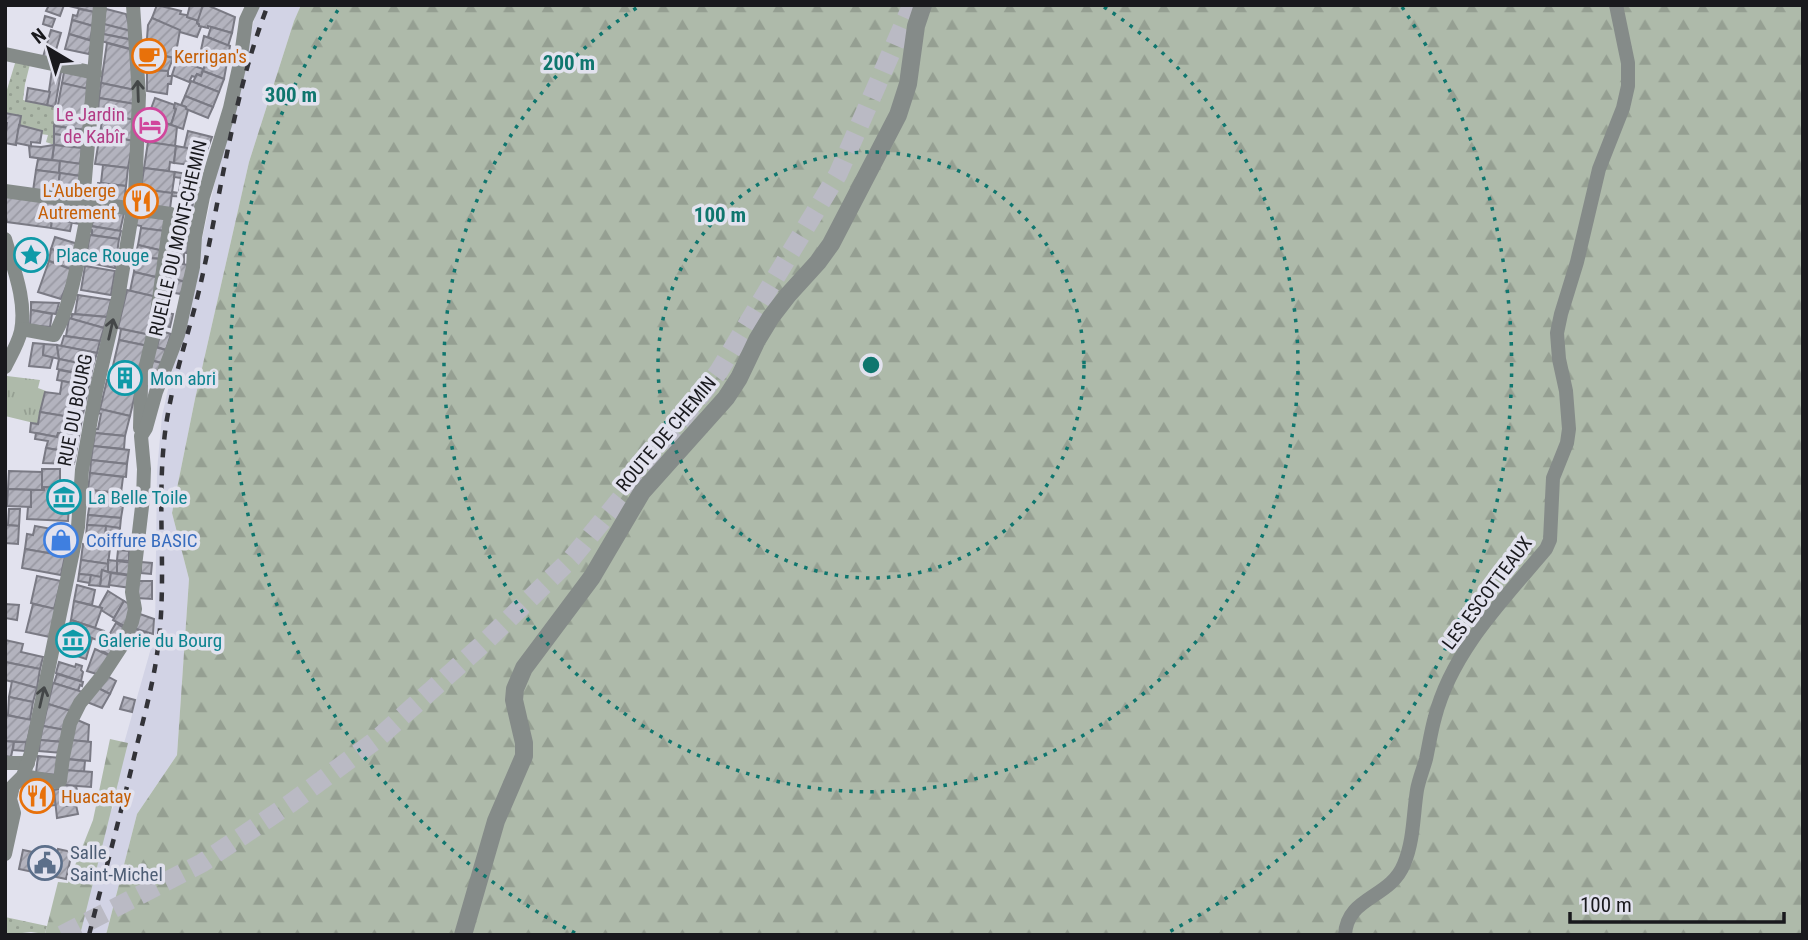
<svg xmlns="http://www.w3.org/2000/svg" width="1808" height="940" font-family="'Roboto Condensed',sans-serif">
<defs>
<pattern id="grass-dots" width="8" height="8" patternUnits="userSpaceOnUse" patternTransform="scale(1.75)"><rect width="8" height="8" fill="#aebaaa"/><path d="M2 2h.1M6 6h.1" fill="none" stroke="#959f92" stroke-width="1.8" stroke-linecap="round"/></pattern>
<pattern id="forest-firs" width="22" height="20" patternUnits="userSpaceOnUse" patternTransform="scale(1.75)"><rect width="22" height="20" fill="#aebaaa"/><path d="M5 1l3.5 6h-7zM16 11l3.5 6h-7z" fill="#959f92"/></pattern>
<pattern id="park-tufts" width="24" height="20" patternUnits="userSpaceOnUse" patternTransform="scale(1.75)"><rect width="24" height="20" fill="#aebaaa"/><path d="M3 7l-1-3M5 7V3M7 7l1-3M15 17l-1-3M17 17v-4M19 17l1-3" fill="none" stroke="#959f92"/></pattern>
<pattern id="building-hatch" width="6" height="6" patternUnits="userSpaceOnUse" patternTransform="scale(1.75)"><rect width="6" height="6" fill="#b3b3be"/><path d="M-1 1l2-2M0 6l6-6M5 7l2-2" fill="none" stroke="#9999a3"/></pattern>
</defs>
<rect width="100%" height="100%" fill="#e2e2ee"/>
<polygon fill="#d2d3e5" points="258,5 301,5 294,21 249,162 195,399 172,513 189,579 177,755 137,814 106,935 71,935 95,831 113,808 115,775 155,634 157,471 162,416 231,111"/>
<g fill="url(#grass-dots)">
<polygon points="16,60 30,64 25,84 23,100 56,107 54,145 46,142 48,135 41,134 42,131 19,125 20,116 5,113 5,96"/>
<polygon points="5,917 47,926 45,934 31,932 5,935"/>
</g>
<g fill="url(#forest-firs)">
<polygon points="301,5 1803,5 1803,935 106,935 137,814 177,755 189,579 172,513 195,399 249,162 294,21"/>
<polygon points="110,739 128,743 80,935 47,935 45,934 58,882 68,883 93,820"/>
</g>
<polygon fill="url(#park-tufts)" points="7,376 40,380 38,388 46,391 38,424 5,416 5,381"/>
<g fill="url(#building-hatch)" stroke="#7a7a84" stroke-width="2">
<polygon points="49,5 64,5 60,16 46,11"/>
<polygon points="65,5 95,5 94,12"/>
<polygon points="157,5 181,11 180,14 187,15 187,17 197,20 197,23 201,27 197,37 180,32 152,18"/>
<polygon points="190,5 203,5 199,21 187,17"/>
<polygon points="203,5 207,5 235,17 232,33 208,26 208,28 199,26 199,24 197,23"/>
<polygon points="79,9 94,12 93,26 72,20 73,15 77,16"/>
<polygon points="106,9 126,14 131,31 102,24"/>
<polygon points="45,16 55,19 52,27 43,24"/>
<polygon points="152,18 180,30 175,58 146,52 148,25"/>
<polygon points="72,20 93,26 90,40 69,34"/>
<polygon points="104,24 131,31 129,39 103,34"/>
<polygon points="211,27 232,33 228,46 208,37"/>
<polygon points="51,30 61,33 53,60 43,57"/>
<polygon points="69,34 92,41 89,54 65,49"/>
<polygon points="103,34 133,40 131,49 101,41"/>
<polygon points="204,36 230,46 224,79 203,71 206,61 199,59"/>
<polygon points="107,43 133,50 135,90 101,83"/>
<polygon points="147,52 173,58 168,71 147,70"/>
<polygon points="177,60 203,69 201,76 197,74 195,77 192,76 189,82 172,75"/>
<polygon points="52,70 61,72 55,107 47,105"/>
<polygon points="147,70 168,71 168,76 172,76 171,84 168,84 167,94 147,91"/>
<polygon points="203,71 224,79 219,92 193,82 197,74 201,76"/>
<polygon points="64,72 89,77 86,89 62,83"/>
<polygon points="191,81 219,92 213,107 185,96"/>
<polygon points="62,83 89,89 85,130 54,126"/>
<polygon points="101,83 135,90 135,104 99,98"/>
<polygon points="28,88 50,92 47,105 26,101"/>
<polygon points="185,96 213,107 208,118 186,109 186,107 181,105"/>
<polygon points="99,98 135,104 135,120 98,113"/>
<polygon points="155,98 175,105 174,108 176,109 171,125 148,117"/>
<polygon points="175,103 186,107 186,109 188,110 183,129 171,125 176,109 174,108"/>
<polygon points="5,113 21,116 16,145 5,143 7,123 5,123"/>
<polygon points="103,114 135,120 133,141 100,134"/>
<polygon points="148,117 177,127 175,146 146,142"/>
<polygon points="19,125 42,131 40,143 31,142 31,146 16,143"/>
<polygon points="54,126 85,130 83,138 54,134"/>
<polygon points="188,131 212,137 206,153 184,148"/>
<polygon points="54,134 83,138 82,148 54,145"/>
<polygon points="100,134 133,141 128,168 95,164"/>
<polygon points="148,142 176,146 174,163 170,162 169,171 144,168"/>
<polygon points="54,145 82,148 80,164 52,160"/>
<polygon points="54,145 52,160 30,157 29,146 41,147"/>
<polygon points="176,146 193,149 190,165 174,163"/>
<polygon points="38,159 60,161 59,173 36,170"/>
<polygon points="60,161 82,164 81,176 59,173"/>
<polygon points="103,165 128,168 126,186 101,183"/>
<polygon points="144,168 175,172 172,193 141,189"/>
<polygon points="36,170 60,173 57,194 33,191"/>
<polygon points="175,172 194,175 191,197 172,196 172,192 179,193 181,178 174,177"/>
<polygon points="60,173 81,176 79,194 76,197 57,194"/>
<polygon points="98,183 126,186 124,204 96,200"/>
<polygon points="141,189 172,193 170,209 139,205"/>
<polygon points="5,195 55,202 51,228 7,222 5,213"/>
<polygon points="181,196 194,197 191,216 179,214"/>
<polygon points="55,202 83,206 81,224 52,220"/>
<polygon points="94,207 124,213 120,231 92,226"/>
<polygon points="137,215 167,217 165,231 141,228 141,226 136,225"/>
<polygon points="176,216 191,222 188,235 172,230"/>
<polygon points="52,220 72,222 70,231 51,228"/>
<polygon points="90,226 121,231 119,239 92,235 92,230 90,229"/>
<polygon points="141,228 165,231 163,251 138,245"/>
<polygon points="172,230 190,235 187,253 169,250"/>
<polygon points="90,235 119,239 115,268 85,262"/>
<polygon points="55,237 78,244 74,256 51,249"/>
<polygon points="138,245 164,251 162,259 135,257"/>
<polygon points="51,249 74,256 71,269 49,261"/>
<polygon points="169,250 184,253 184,264 167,261"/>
<polygon points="135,257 162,259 160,278 134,272"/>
<polygon points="49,261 73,270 61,299 38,292"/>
<polygon points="168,262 189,265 185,282 167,277"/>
<polygon points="85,266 115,271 111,295 81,290"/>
<polygon points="134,272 160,278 156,297 130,291"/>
<polygon points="167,277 185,282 181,294 163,291"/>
<polygon points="127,290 157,297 149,335 118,328"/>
<polygon points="78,295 111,300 107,317 75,314"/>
<polygon points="31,302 59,303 56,314 31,310"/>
<polygon points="31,310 52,314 50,327 30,325"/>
<polygon points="167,313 173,314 170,327 164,326"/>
<polygon points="72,314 107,317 104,328 71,319"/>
<polygon points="69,318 104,328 100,341 66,336"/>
<polygon points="121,329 151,335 149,346 119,340"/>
<polygon points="161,331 171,334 166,350 157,347"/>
<polygon points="64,336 100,341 97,353 61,346"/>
<polygon points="119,340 148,346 142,370 138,369 136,375 112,370"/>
<polygon points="33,343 44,344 43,355 53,357 50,368 29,366"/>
<polygon points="44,344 57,345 59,359 43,355"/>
<polygon points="57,345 97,353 93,366 59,359"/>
<polygon points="155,347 166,350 162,363 151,360"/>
<polygon points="59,359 93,366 91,376 57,369"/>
<polygon points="153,361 162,363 157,380 148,378"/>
<polygon points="59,370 91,376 89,386 57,380"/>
<polygon points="112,370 139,376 137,386 110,380"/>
<polygon points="107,380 137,386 130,416 100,409"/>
<polygon points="62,381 89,386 82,419 40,412 45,392 60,394"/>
<polygon points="100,409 130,416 125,436 95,433 95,429 98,429 101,414 98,413"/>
<polygon points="40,412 82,419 79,436 58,433 57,437 30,432 31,423 38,424"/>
<polygon points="36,433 57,437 58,433 79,436 76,453 46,448 48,441 35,439"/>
<polygon points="95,433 125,436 124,449 93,446"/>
<polygon points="93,446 129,450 127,464 91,460"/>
<polygon points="46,448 76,453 74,464 43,463"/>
<polygon points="91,460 127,464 126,477 90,473"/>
<polygon points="42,469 60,469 60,488 44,487 44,490 42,490"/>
<polygon points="9,471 42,472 42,490 8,489"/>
<polygon points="90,473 123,477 121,493 88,490"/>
<polygon points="44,487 73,488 72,504 69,504 68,521 27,519 28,507 31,507 31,490 44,490"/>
<polygon points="8,489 31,490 31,507 7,506"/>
<polygon points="91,490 124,494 123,506 90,502"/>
<polygon points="90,502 123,506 121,518 88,515"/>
<polygon points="9,509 20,509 19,526 8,525"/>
<polygon points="88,515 121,518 120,528 87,525"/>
<polygon points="5,525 19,526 18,544 5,543"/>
<polygon points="87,525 106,526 105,539 86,537"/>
<polygon points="35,526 69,532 65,556 25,549 27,534 33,535"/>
<polygon points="106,526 120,528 119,540 105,539"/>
<polygon points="83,544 110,548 108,564 81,560"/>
<polygon points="25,549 65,556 61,575 22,568"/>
<polygon points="118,550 129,551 129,561 117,560"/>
<polygon points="81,560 109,564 108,572 102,570 101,577 79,574"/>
<polygon points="108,560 117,561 118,563 117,573 108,572"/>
<polygon points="117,561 133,563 131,575 117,573"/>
<polygon points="141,562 152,563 151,574 141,573"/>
<polygon points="102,570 111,573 109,587 100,586"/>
<polygon points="111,573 132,576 131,588 109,585"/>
<polygon points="79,574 91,575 90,583 78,581"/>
<polygon points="91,575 101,577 100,586 89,585"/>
<polygon points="37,576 61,581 54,609 31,603"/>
<polygon points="138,581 152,581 152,599 137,598"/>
<polygon points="77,585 95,590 92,605 74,601"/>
<polygon points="108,591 124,601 114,618 101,610 102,608 99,607"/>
<polygon points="74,601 102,608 95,628 71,620"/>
<polygon points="124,601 134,607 124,626 113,620"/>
<polygon points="5,604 19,605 17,620 5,618"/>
<polygon points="33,604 56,609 50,637 26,632"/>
<polygon points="137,613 154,619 153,634 133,628"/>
<polygon points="71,620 104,631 101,641 68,631"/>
<polygon points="116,623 124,628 120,641 109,635"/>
<polygon points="133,628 147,633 144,641 137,647 128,644"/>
<polygon points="69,631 92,638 86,659 62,651"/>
<polygon points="109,635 121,642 113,657 102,651"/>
<polygon points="5,640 23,644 21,652 43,657 40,669 5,662"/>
<polygon points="95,649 112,657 100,675 87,671"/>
<polygon points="5,662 40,669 37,688 5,680"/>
<polygon points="59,662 75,667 76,664 82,666 81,670 83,672 81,681 56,673"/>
<polygon points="57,674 83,682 82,686 80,685 78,691 54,683"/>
<polygon points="107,676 116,681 110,694 98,688"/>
<polygon points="12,681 37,688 33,702 9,697"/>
<polygon points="53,683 83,692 73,712 48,704"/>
<polygon points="98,688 110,694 102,708 87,702"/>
<polygon points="9,697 33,702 30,720 8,715"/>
<polygon points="124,697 135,700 132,712 120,709"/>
<polygon points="48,704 71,711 65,730 43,726"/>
<polygon points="5,715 32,720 27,742 5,741"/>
<polygon points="75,719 89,725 88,742 70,740"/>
<polygon points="43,726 65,730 63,742 40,740"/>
<polygon points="40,740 63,742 62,753 39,751"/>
<polygon points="70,740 91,742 90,761 68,759"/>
<polygon points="5,741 14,742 11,757 5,756"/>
<polygon points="14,742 26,742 25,751 13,750"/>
<polygon points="38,756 61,758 59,775 36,773"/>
<polygon points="66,759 85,761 84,772 65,770"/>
<polygon points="65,770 92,772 91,787 63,785"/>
<polygon points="33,785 53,785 56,805 32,808"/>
<polygon points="63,785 76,786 80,804 66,806"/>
<polygon points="63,788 66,806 76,805 78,814 57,818 54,790"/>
<polygon points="58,849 72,852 66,879 19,869 23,850 56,857"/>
</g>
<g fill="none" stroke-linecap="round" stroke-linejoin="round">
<polyline stroke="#babac4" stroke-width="19" stroke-dasharray="19 10" stroke-linecap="butt" points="62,935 202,863 291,803 376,740 485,642 572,558 648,465 719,371 838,174 912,5"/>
<g stroke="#858b89" stroke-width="14">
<polyline points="5,54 95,73"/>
<polyline points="5,191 171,214 155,327 141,386 140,428"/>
<polyline points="83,202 100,5"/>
<path d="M 5,239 C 13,267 27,301 21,331 C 18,344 11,355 5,367"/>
<path d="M 22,329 L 54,335 C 73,305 81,240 90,203"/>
<polyline points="5,763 28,763"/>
<polyline points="23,776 57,782 60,781 63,757 70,723 80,703 102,676 121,647 132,622 135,609 132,592 143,498 144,469 141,436 146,428 156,392 178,335 193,267 195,237 203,197 230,108 240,63 246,20 253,5"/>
<polyline points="5,854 14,813 10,799 13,786 23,776 31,753 78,527 82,470 96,391 118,298 135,196 139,95 133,5"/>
<path d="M 1345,935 C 1347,896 1390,899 1404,864 C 1414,840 1413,815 1417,790 C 1419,779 1423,770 1426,759 C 1429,745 1431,731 1435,717 C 1452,651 1503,600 1546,549 L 1550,540 L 1553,478 L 1567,443 L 1569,429 L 1566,391 L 1559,359 L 1557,333 L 1561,314 L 1577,262 L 1599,169 L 1623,108 L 1628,86 L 1628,63 L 1616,5"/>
</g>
<polyline stroke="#858b89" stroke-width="18" points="463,935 496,821 524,756 524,743 514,700 515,689 524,668 592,577 642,492 726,398 739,378 757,340 771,317 788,295 818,262 831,244 898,115 908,84 916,26 923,5"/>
<path stroke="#333338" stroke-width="4.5" stroke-dasharray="9 9" stroke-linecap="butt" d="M 89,935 C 105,872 122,809 137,745 C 145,713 154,680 158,647 C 167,579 157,510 164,442 C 169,388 189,335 201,282 C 222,190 233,94 268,5"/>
</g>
<defs><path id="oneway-shaft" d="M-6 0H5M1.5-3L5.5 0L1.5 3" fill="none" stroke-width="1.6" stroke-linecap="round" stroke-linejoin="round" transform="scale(1.75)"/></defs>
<g stroke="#444748">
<use href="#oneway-shaft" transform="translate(138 91) rotate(-92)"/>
<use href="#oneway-shaft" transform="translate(111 329) rotate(-77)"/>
<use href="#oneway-shaft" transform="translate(42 697) rotate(-77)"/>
</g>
<g fill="none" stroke="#0f766e" stroke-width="3.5" stroke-dasharray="3.5 7">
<circle cx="871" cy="365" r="213"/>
<path d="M1104 7A427 427 0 1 1 638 7"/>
<path d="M575 933A640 640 0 0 1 340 7M1402 7A640 640 0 0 1 1167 933"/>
</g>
<defs>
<g id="cafe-ring" transform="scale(1.75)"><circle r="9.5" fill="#e2e2ee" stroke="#e8710a" stroke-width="1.5"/><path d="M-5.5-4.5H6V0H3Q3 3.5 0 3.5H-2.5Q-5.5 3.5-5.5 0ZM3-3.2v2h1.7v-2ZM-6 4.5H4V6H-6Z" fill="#e8710a"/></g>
<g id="hotel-ring" transform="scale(1.75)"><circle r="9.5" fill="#e2e2ee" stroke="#d1479c" stroke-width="1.5"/><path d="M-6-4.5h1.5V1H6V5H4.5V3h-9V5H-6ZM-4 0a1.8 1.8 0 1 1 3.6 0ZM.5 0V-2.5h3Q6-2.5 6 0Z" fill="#d1479c"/></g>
<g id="restaurant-ring" transform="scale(1.75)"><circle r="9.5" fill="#e2e2ee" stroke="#e8710a" stroke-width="1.5"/><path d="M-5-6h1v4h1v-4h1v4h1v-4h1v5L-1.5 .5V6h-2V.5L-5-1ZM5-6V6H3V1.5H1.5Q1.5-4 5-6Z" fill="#e8710a"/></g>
<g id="sight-ring" transform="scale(1.75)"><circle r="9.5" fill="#e2e2ee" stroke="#0f9aa8" stroke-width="1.5"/><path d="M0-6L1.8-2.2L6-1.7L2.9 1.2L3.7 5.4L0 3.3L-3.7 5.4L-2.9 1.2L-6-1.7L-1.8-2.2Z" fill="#0f9aa8"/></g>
<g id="building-ring" transform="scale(1.75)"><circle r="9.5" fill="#e2e2ee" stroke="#0f9aa8" stroke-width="1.5"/><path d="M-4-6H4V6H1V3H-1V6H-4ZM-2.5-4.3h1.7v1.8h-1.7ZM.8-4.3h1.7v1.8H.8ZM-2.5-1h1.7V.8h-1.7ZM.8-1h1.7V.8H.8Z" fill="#0f9aa8"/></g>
<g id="museum-ring" transform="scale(1.75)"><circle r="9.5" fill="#e2e2ee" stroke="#0f9aa8" stroke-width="1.5"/><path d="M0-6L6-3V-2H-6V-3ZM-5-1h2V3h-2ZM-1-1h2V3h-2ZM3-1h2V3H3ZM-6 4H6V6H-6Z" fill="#0f9aa8"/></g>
<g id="shop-ring" transform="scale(1.75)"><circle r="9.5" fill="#e2e2ee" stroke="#3f7fe0" stroke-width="1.5"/><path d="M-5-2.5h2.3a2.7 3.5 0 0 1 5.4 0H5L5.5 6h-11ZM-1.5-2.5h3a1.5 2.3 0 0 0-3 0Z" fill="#3f7fe0"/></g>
<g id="civic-ring" transform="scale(1.75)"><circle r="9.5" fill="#e2e2ee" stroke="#5c6f8a" stroke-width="1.5"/><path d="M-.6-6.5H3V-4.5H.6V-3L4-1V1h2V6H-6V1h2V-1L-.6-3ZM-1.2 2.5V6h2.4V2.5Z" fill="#5c6f8a"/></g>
</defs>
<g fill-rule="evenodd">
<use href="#cafe-ring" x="149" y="56"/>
<use href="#hotel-ring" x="150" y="125"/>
<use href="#restaurant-ring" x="141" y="201"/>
<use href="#sight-ring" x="31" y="255"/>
<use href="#building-ring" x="125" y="378"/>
<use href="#museum-ring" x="64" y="497"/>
<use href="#shop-ring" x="61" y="540"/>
<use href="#museum-ring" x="73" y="640"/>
<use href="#restaurant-ring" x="37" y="796"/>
<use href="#civic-ring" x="45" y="863"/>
</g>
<g text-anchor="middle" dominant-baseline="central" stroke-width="7" stroke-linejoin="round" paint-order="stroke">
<g font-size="19" fill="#c56008" stroke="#e2e2ee" text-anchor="start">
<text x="174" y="56">Kerrigan's</text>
<text x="116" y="190" text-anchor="end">L'Auberge<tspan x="116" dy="22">Autrement</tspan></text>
<text x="61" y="796">Huacatay</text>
</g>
<g font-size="19" fill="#b23c85" stroke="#e2e2ee" text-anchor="end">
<text x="125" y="114">Le Jardin<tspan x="125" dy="22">de Kabîr</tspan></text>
</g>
<g font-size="19" fill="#19191d" stroke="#e2e2ee">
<text transform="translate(178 238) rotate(-77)">RUELLE DU MONT-CHEMIN</text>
<text transform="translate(75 410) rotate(-79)">RUE DU BOURG</text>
<text transform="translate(666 434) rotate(-50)">ROUTE DE CHEMIN</text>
<text transform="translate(1487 593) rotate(-53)">LES ESCOTTEAUX</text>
</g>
<g font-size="19" fill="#0d838f" stroke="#e2e2ee" text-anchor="start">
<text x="56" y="255">Place Rouge</text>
<text x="150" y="378">Mon abri</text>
<text x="88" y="497">La Belle Toile</text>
<text x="98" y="640">Galerie du Bourg</text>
</g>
<g font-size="19" fill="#366cbe" stroke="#e2e2ee" text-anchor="start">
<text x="86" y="540">Coiffure BASIC</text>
</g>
<g font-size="19" fill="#4e5e75" stroke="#e2e2ee" text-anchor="start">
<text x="70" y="852">Salle<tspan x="70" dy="22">Saint-Michel</tspan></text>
</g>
</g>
<circle cx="871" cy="365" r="10" fill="#0f766e" stroke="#e2e2ee" stroke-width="3.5"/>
<g font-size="21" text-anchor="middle" font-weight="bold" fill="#0f766e" stroke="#e2e2ee" stroke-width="7" stroke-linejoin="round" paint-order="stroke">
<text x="569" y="70">200 m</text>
<text x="291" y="102">300 m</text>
<text x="720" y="222">100 m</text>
</g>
<rect width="1808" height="940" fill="none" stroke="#19191d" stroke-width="14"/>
<g transform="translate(49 49) rotate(322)" stroke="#e2e2ee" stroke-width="5" paint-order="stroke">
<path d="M0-5L12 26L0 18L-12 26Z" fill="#19191d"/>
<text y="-10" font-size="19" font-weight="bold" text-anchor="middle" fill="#19191d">N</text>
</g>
<path d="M1570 912v10h214v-10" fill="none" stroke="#19191d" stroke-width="3.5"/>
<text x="1580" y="912" font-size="21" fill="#19191d" stroke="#e2e2ee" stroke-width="5" paint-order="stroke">100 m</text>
</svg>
